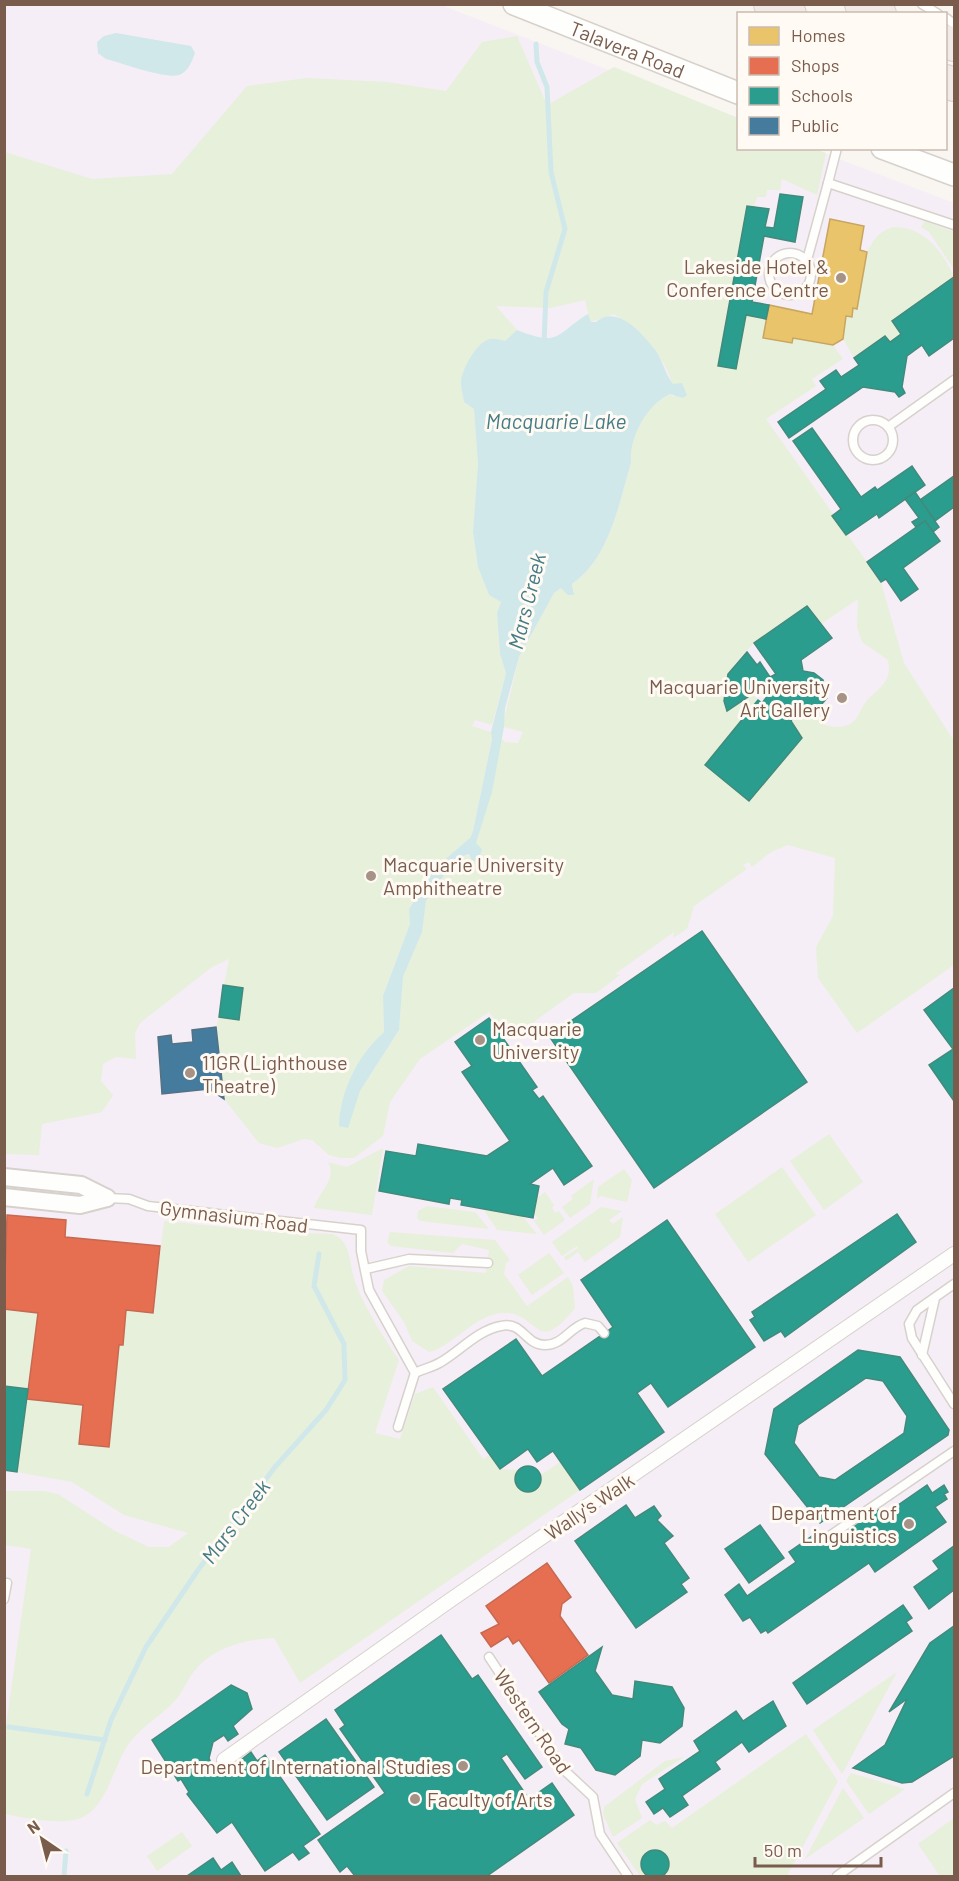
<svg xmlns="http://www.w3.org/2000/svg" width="959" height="1881" font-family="Barlow,sans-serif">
<rect width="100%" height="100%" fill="#f9f5f0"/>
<polygon fill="#f6eef6" points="5,5 441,5 738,120 738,148 813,149 954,203 954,1876 5,1876"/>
<g fill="#e7f0db" fill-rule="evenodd">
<path d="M 517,36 L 547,105 L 614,67 L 738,118 L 738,148 L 814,149 L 826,153 L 817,195 L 782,179 L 780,190 L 767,190 L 766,197 L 757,197 L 754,207 L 747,206 L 718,365 L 736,368 L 746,315 L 766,319 L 763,338 L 793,338 L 833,345 L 843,359 L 812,379 L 816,386 L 766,419 L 881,582 L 904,663 L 954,741 L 954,965 L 857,1033 L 818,978 L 816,947 L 833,916 L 835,858 L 788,845 L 771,852 L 752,867 L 749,862 L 743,865 L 747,869 L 694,906 L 687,929 L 673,938 L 674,932 L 615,974 L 620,975 L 596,993 L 574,993 L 514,1036 L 508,1036 L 489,1012 L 420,1059 L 390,1102 L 383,1136 L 354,1158 L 340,1158 L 329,1155 L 312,1140 L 304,1139 L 277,1148 L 259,1143 L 224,1099 L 216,1027 L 219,1017 L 239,1019 L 243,988 L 224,985 L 229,959 L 212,967 L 140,1023 L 135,1033 L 136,1059 L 116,1057 L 103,1064 L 101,1081 L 113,1095 L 102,1112 L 42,1124 L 39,1155 L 5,1154 L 5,152 L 92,179 L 172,174 L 247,86 L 307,78 L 387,82 L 446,91 L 482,42 ZM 585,300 L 590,322 L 614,314 C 642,333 672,361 674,397 L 670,394 C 646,405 629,437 631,463 C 618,506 610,558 572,584 L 574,591 L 561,588 L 554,593 L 519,657 L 504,720 L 504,727 L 523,732 L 518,743 L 505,742 L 500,737 L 498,757 L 476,843 L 470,855 L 459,858 L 447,870 L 426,901 L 414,951 L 403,977 L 399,1030 L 360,1091 L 350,1118 L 339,1126 C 340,1092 359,1054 384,1032 L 383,996 L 410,924 L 409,909 L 435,868 L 470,838 L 473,831 L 492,738 L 491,732 L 472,726 L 475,720 L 492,725 L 506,673 L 500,654 L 497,613 L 501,602 L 489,595 L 478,567 L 473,532 L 478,464 L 474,409 L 464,402 L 461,383 L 491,339 L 505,341 L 517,330 L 496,306 L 551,308 ZM 858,599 L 857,627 L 862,642 L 888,660 C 893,684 877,688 865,703 C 859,711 858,721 848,725 C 841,728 832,727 824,725 L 813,712 L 796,712 L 791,721 L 801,738 L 749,801 L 705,765 L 758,700 L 753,693 L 726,711 C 713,660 773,630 807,606 L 821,624 Z"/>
<polygon points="925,221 954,232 954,269 929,232 921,227"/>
<path d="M 893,227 C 925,227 942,251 954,277 L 892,321 L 901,334 L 890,342 L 885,336 L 854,358 L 843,339 L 846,316 L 852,317 L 853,308 L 857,309 C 862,280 860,237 893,227 Z"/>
<polygon points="829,1134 863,1182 824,1210 790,1161"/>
<path d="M 383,1148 L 372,1215 L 314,1208 C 318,1193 338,1179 328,1162 L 347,1167 Z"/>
<polygon points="782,1167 816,1215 748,1262 715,1214"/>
<polygon points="624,1169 632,1180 627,1202 600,1196 597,1199 598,1187"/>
<polygon points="594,1179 590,1204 570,1218 562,1207 573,1199 571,1196"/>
<polygon points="545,1192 554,1205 552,1208 555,1213 559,1211 565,1220 544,1235 534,1221 538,1218 534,1213 537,1198"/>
<polygon points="427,1206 475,1212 489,1229 420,1221 417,1218 418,1211"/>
<polygon points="601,1207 622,1211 609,1220 613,1224 623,1217 620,1237 585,1262 578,1252 566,1261 564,1257 578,1248 577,1246 562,1256 552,1242"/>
<polygon points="483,1209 523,1217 537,1234 497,1230"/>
<path d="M 164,1221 L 272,1232 L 333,1234 C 351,1242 349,1261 354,1278 C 360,1300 385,1340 399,1360 L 375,1433 L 400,1439 L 415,1394 L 433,1387 L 483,1459 L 490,1455 L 500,1469 L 519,1470 L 516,1481 C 523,1498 542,1492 541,1475 L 560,1462 L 580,1490 L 300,1683 L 274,1638 C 247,1639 214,1647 196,1669 C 187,1679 183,1693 173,1703 C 157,1719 136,1730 125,1750 C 113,1770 106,1804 85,1816 C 67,1827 25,1818 5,1814 L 5,1732 L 31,1549 L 5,1545 L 5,1491 L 44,1491 L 58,1494 L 115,1531 L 149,1547 L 169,1547 L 188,1533 L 124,1515 L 72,1482 L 17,1472 L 27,1399 L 83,1405 L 109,1447 L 119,1345 L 123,1345 L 126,1310 L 153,1313 Z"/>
<path d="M 390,1232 L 495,1240 L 510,1260 L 506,1263 L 504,1274 L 527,1306 L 568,1277 L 573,1286 L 575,1308 C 534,1359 540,1311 502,1313 C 474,1315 455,1345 429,1352 L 412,1341 L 404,1322 L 382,1291 L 384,1280 L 409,1266 L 486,1273 L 489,1250 L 462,1244 L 453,1253 L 391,1246 L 387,1242 Z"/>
<polygon points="549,1253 564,1273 532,1295 518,1275"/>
<polygon points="5,1309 38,1313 28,1389 5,1386"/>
<polygon points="897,1672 842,1774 813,1730"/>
<polygon points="806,1734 838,1781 787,1876 640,1876 617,1843 650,1820 656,1825 665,1821 672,1828"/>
<polygon points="684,1757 642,1784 635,1799 642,1818 613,1837 603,1814 604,1807 665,1761"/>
<polygon points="851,1773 905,1789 869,1814 846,1781"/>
<polygon points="843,1788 864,1818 805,1859"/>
<polygon points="954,1818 954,1876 940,1876 918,1844"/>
<polygon points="182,1832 192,1846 157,1871 147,1856"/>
</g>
<g fill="#d0e8ea">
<path d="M 116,33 L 191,46 L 195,53 C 192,61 188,72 179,75 C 164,79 122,63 106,59 L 98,53 L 97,42 L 104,36 Z"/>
<path d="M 588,314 L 591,322 L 596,322 C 617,304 642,333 656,351 C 663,361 665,374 673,384 L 682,383 L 687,395 L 683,398 L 670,394 C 646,405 629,438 631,463 C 618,506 610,557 572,584 L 574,595 L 568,595 L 561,588 L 554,593 L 519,657 L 505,708 L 504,727 L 492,792 L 476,843 L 482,849 L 478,862 L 472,860 L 469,854 L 459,858 L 447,871 L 426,901 L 422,932 L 403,977 L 399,1030 L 360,1091 L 348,1128 L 339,1126 C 340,1091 358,1055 384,1032 L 383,996 L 410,924 L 409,909 L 435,868 L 470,838 L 473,831 L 492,739 L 491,732 L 506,673 L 500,654 L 497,613 L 501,602 L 489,595 L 478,567 L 473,532 L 478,464 L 474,409 L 464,402 C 463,396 461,389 461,382 C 461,371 477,341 490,339 C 494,338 501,340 505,341 L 517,330 C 561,347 554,335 588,314 Z"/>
</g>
<polygon fill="#e9c46a" stroke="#c8a561" stroke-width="1.5" points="830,219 864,226 860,250 867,252 857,309 853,308 852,317 846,316 843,339 833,345 793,338 792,343 763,338 769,305 812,314"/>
<g fill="#e76f51" stroke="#c66950" stroke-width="1.5">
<polygon points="7,1215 66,1220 65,1237 160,1246 153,1313 126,1310 123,1345 119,1345 109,1447 79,1444 83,1405 27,1399 38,1313 4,1309"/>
<polygon points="547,1563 571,1597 562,1604 560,1616 588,1655 549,1683 519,1640 513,1644 508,1636 491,1647 481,1633 499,1624 486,1606"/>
</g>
<g fill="#2a9d8f" stroke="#428a7b" stroke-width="1.5" fill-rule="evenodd">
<polygon points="780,194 803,197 795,242 764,236 752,302 769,305 766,319 746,315 736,369 718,366 747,206 769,209 765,227 774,228"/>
<polygon points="954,277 954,338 929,356 922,345 907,356 902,387 905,393 899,397 895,392 863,387 789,438 778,422 826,389 820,381 836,370 841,377 859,365 854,358 885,336 890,342 901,334 892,321"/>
<polygon points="812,428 861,497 875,487 877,490 912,466 925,485 879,518 877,514 846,535 832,516 841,509 793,441"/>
<polygon points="954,476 954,507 935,521 920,500"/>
<polygon points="915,492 939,527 933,532 925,521 916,527 912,522 919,518 905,499"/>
<polygon points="925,521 940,541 903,568 918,589 901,601 886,579 881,582 867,562"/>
<polygon points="807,606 832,638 801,660 803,671 814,673 823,680 827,698 815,712 805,714 796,712 791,721 802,738 749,801 705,765 758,700 762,703 769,694 764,686 727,711 724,701 728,674 747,652 757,665 760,662 770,677 776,674 754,643"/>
<polygon points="702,931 807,1082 654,1188 549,1036"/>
<polygon points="223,985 243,988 239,1020 219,1017"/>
<polygon points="954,988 954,1101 929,1065 953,1049 924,1010"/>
<polygon points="489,1018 537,1087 532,1090 539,1099 543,1096 592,1166 564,1185 553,1168 530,1184 539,1186 533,1218 461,1205 462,1200 450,1198 449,1204 379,1191 386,1151 416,1156 418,1144 487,1156 510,1141 462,1072 472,1066 455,1042"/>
<polygon points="897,1214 916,1242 785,1337 781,1331 764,1341 750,1320 755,1317 752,1312"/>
<polygon points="667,1220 755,1347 668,1407 651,1383 637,1393 664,1432 580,1490 553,1451 537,1462 528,1449 500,1469 443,1389 516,1339 542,1376 613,1327 581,1280"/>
<path d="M 858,1350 L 900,1357 L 949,1430 L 948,1435 L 820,1523 L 765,1454 L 774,1409 ZM 866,1378 L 883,1381 L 907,1416 L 904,1433 L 835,1480 L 819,1477 L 794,1443 L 798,1425 Z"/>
<polygon points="4,1386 28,1389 17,1472 4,1470"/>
<circle cx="528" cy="1479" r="13"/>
<polygon points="927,1485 932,1493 944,1485 948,1492 944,1494 947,1499 935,1507 946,1522 875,1572 869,1563 768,1633 766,1630 761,1633 750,1617 743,1621 725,1595 739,1584 747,1596 796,1562 789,1552 815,1534 822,1543 874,1506 885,1514"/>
<polygon points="626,1505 635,1518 654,1506 661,1516 657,1520 673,1536 664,1543 689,1578 681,1584 687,1592 636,1628 575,1541"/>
<polygon points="760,1525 784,1558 749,1583 725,1549"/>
<polygon points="954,1546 954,1590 929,1609 914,1587 939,1569 933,1561"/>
<polygon points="903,1605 912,1618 906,1622 912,1631 807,1704 793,1683"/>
<polygon points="954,1626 954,1756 912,1782 902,1783 853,1768 885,1745 907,1699 889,1712 930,1643"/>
<polygon points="441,1635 472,1679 478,1675 542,1767 525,1779 507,1754 501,1758 529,1799 552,1783 574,1815 487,1876 355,1876 347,1866 340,1872 318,1840 385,1793 340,1729 345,1725 335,1710"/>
<polygon points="602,1647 595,1671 612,1695 633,1699 635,1681 672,1687 684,1708 682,1726 660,1743 642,1740 640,1756 615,1775 596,1770 581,1748 565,1744 569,1729 562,1724 539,1692"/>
<polygon points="231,1685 247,1693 252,1709 233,1726 238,1734 228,1741 224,1735 213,1742 209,1758 212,1766 222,1775 233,1776 247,1769 241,1760 251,1752 257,1761 265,1755 320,1834 303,1846 309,1853 299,1860 293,1852 265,1871 232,1822 217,1833 187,1794 189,1792 181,1779 178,1781 152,1740"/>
<polygon points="773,1701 786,1726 749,1752 742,1742 715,1762 720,1769 682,1796 688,1805 670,1817 663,1808 654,1814 646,1802 665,1789 659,1779 700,1751 694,1741 736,1711 743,1721"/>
<polygon points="326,1719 374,1787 327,1820 279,1752"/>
<circle cx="655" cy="1864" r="14"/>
<polygon points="213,1858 221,1870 232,1862 241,1876 187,1876"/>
</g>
<polygon fill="#457b9d" stroke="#557285" stroke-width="1.5" points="216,1027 224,1099 209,1089 162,1094 158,1037 171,1035 172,1044 193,1042 192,1030"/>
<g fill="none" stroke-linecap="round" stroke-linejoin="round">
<g stroke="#d0e8ea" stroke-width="5">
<polyline points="536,44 537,62 547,87 551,172 565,229 546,292 544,344"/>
<polyline points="9,1727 105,1740"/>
<polyline points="87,1794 111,1720 146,1647 198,1570 275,1467 326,1410 345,1380 344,1344 314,1286 319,1254"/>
<polyline points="64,1876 66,1851"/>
</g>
<g stroke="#d7d1cb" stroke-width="11">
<g id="service">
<polyline points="922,4 938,14"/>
<polyline points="946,18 954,24"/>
<polyline points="837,148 828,183 954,225"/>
<circle cx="790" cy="274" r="21"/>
<polyline points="807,260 828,183"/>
<circle cx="873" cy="440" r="20"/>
<polyline points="888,427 954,380"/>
<path d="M 107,1198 L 129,1199 L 148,1206 L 361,1230 L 361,1251 L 369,1290 L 415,1373 C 423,1369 433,1367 441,1362 C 460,1351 478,1330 501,1326 C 523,1321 525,1345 545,1345 C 563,1345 569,1328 585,1323 L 598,1326 L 604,1333"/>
<polyline points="366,1269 409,1259 488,1263"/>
<polyline points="954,1284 917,1310 909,1324 912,1338 954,1404"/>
<polyline points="922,1355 935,1298"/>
<polyline points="398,1427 415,1373"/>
<polyline points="831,1535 954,1451"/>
<polyline points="4,1599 7,1583"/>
<polyline points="489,1657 563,1769 593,1797 600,1834 628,1876"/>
<polyline points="837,1876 954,1793"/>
</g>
</g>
<g stroke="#d7d1cb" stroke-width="16">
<polyline id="pedestrian" points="224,1760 449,1601 954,1254"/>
</g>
<g stroke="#d7d1cb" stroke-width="20">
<g id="minor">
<polyline points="4,1177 81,1185 107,1198"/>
<polyline points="4,1197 80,1205 107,1198"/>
</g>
</g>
<g stroke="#d7d1cb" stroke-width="24">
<g id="tertiary">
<path id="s1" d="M 514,4 L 738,93"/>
<polyline points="882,148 954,175"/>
</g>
</g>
<g stroke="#dad1cc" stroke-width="34">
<g id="motorway">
<polyline points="770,4 790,14"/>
<polyline points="861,4 880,14"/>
<polyline points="946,41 954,45"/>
<polyline points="946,81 954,85"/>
</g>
</g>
<use href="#service" stroke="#fefefd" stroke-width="8"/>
<use href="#pedestrian" stroke="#fefefd" stroke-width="14"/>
<use href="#minor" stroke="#fefefd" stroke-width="16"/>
<use href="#tertiary" stroke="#fefefd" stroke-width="21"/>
<use href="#motorway" stroke="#f2eae7" stroke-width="32"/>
</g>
<g fill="#a69286" stroke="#fffaf3" stroke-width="2">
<circle cx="841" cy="278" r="6"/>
<circle cx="842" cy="698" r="6"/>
<circle cx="371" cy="876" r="6"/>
<circle cx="480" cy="1040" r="6"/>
<circle cx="190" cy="1073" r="6"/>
<circle cx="909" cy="1524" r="6"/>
<circle cx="463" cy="1766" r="6"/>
<circle cx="415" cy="1799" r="6"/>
</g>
<g text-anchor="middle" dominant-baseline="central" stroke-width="6" stroke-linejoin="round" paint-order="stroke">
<g font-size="20" fill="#7a5c4d" stroke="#fffaf3">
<text stroke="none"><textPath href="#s1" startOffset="122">Talavera Road</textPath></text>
<text transform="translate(234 1216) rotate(7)">Gymnasium Road</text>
<text transform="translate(589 1506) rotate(-34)">Wally's Walk</text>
<text transform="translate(533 1721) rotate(56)">Western Road</text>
</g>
<g font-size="20" fill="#7a5c4d" stroke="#fffaf3" text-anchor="end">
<text x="829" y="266">Lakeside Hotel &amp;<tspan x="829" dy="23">Conference Centre</tspan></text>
<text x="830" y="686">Macquarie University<tspan x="830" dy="23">Art Gallery</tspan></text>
<text x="383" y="864" text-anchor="start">Macquarie University<tspan x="383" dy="23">Amphitheatre</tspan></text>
<text x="492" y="1028" text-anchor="start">Macquarie<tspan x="492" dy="23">University</tspan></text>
<text x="202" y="1062" text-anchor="start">11GR (Lighthouse<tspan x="202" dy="23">Theatre)</tspan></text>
<text x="897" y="1512">Department of<tspan x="897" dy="23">Linguistics</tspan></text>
<text x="451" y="1766">Department of International Studies</text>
<text x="427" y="1799" text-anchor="start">Faculty of Arts</text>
</g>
<g font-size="21" font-style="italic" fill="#437c86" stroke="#fffaf3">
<text x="556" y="420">Macquarie Lake</text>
<text transform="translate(526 601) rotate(-76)">Mars Creek</text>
<text transform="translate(235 1521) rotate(-53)">Mars Creek</text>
</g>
</g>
<rect width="959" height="1881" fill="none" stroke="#7a5c4d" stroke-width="12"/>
<rect x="737" y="12" width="210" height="138" fill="#fffaf3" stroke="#cabbb1" stroke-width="1.5"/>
<rect x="749" y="27" width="30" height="18" fill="#e9c46a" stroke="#cabbb1" stroke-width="1.5"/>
<text x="791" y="42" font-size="18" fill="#7a5c4d">Homes</text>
<rect x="749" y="57" width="30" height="18" fill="#e76f51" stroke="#cabbb1" stroke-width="1.5"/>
<text x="791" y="72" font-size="18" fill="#7a5c4d">Shops</text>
<rect x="749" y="87" width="30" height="18" fill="#2a9d8f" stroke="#cabbb1" stroke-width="1.5"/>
<text x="791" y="102" font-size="18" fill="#7a5c4d">Schools</text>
<rect x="749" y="117" width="30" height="18" fill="#457b9d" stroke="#cabbb1" stroke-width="1.5"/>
<text x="791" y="132" font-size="18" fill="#7a5c4d">Public</text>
<g transform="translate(42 1839) rotate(325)" stroke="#fffaf3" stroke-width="4.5" paint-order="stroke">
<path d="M0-4.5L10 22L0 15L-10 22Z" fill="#7a5c4d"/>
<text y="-9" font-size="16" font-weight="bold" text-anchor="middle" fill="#7a5c4d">N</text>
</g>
<path d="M755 1857v9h126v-9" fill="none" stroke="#7a5c4d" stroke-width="3"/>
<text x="764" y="1857" font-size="18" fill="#7a5c4d" stroke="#fffaf3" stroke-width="4.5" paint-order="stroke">50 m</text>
</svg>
